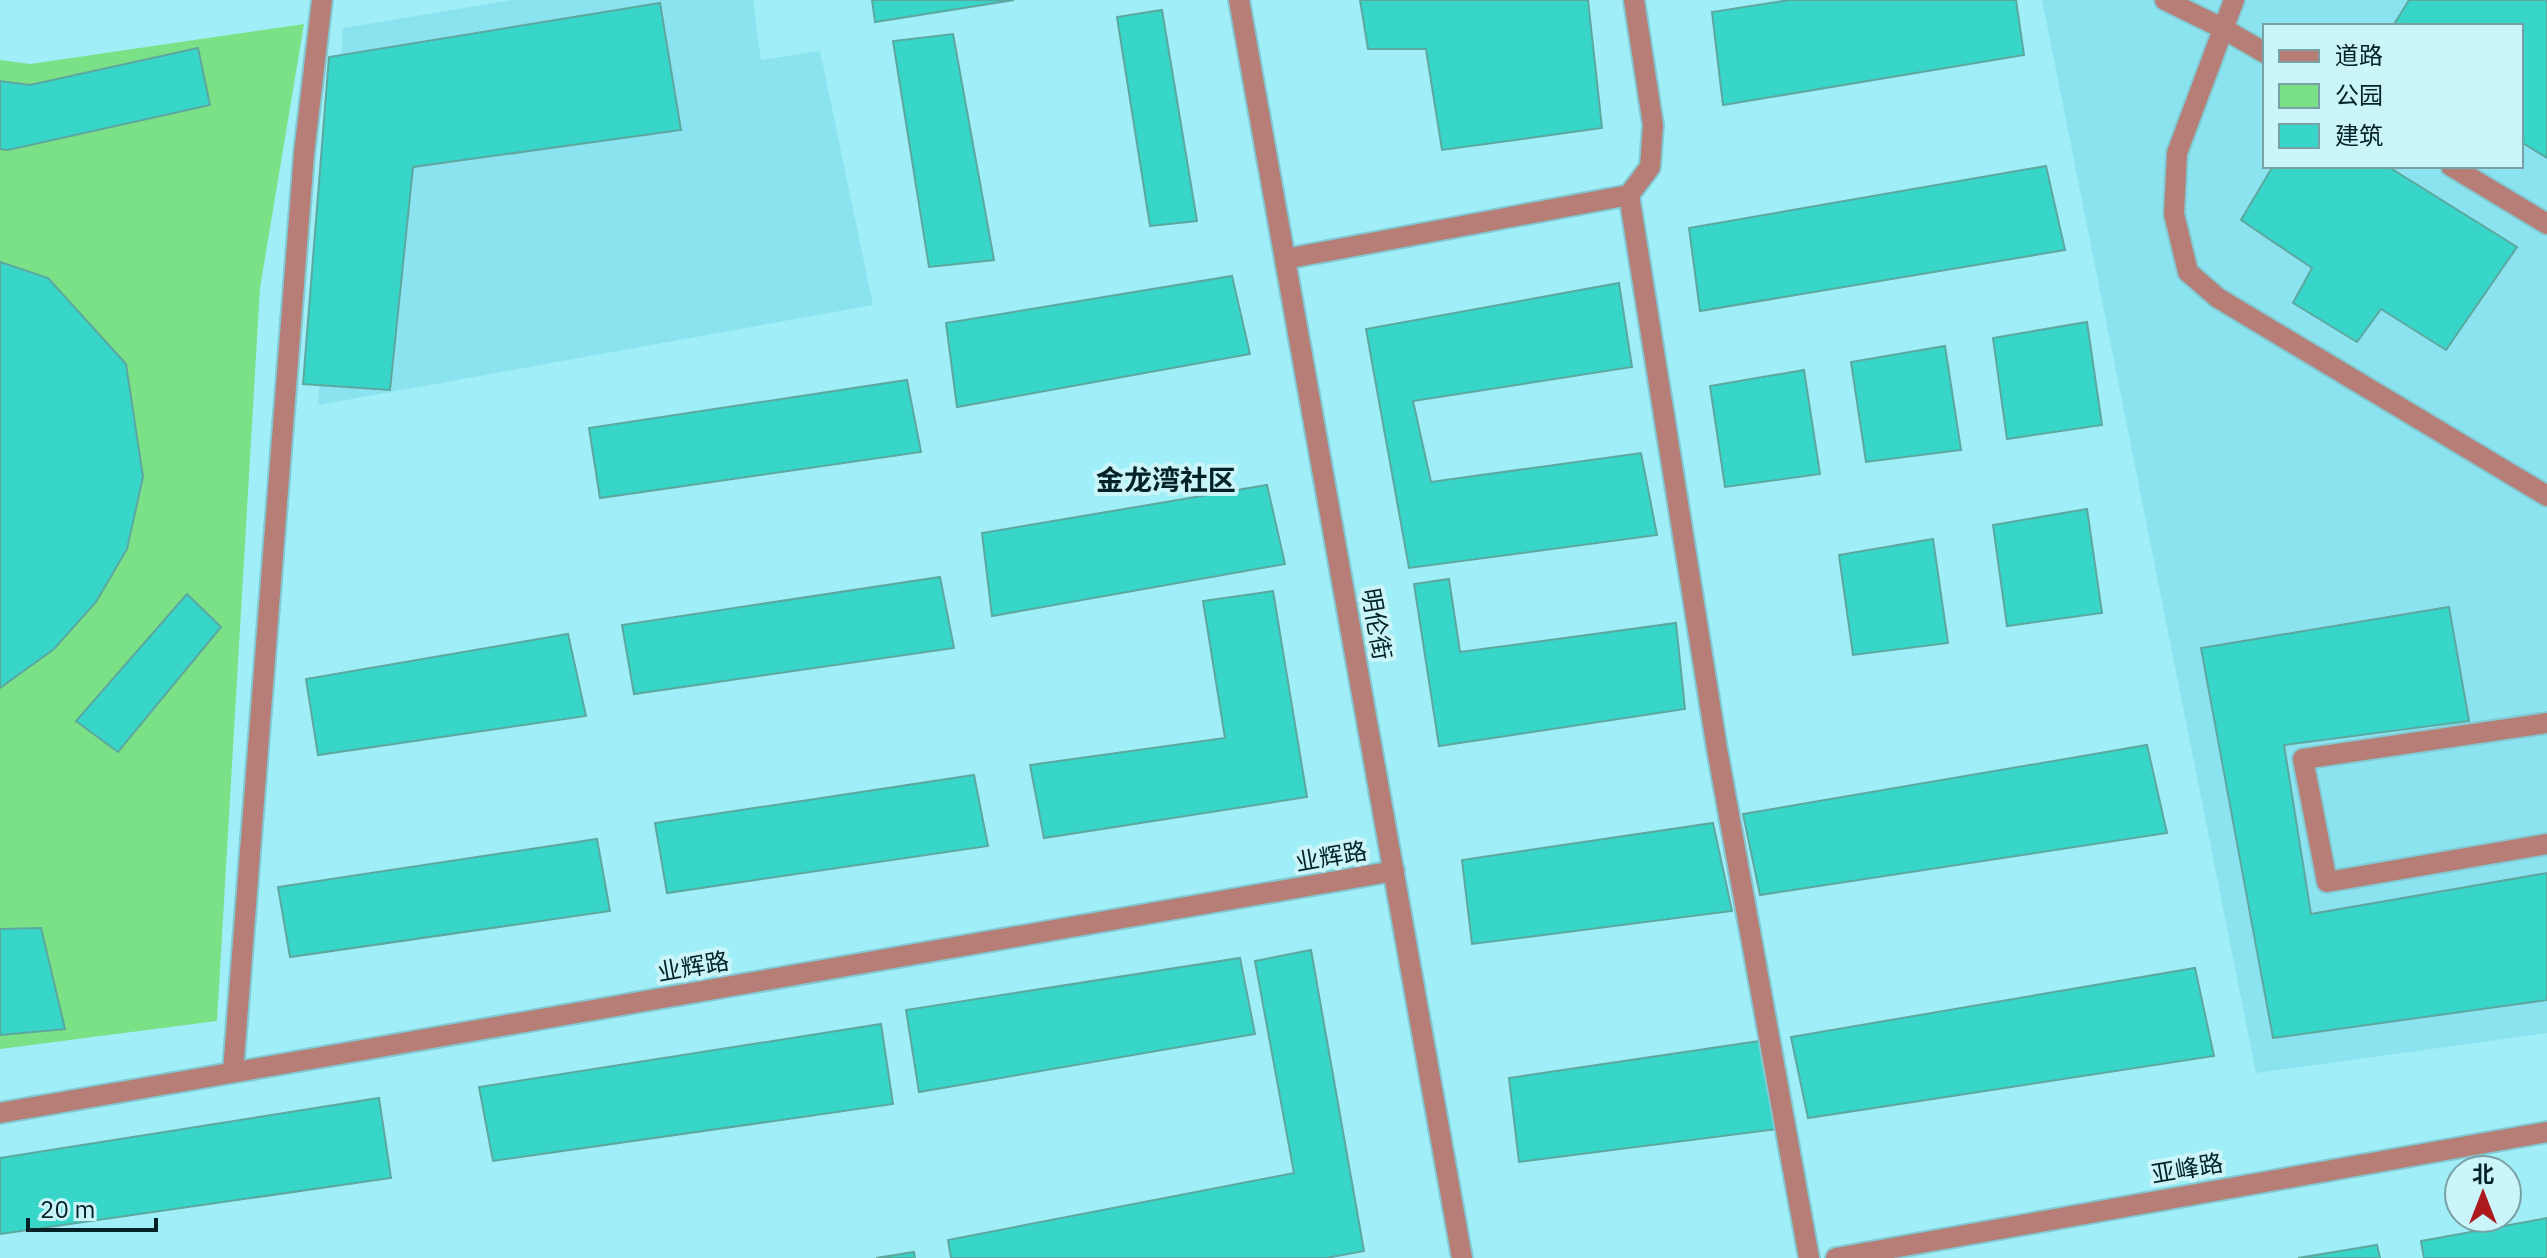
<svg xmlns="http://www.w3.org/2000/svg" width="2547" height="1258" font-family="'IBM Plex Sans','Noto Sans SC',sans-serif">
<rect width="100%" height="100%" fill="#a0eef8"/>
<g fill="#8be3ef" fill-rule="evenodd">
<polygon points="511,0 753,0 761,60 820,51 873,305 318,405 343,28"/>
<path d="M 2042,0 L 2547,0 L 2547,1033 L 2256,1073 ZM 2265,26 L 2521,26 L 2521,166 L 2265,166 Z"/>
</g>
<polygon fill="#7ae187" points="304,24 260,288 217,1021 0,1049 0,60 30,64"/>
<g fill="#38d6c9" stroke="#5ca8a0" stroke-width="2">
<polygon points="872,0 1014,0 875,22"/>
<polygon points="1360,0 1588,0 1602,128 1442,150 1426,49 1368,49"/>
<polygon points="1790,0 2016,0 2024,55 1723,105 1712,12"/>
<polygon points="2409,0 2547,0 2547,158 2521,142 2521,26 2393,26"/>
<polygon points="660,3 681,130 413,167 390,390 303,384 329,57"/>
<polygon points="1162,10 1197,221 1150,226 1117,17"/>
<polygon points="953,34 994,260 929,267 893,41"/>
<polygon points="198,48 210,105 8,150 0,149 0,81 30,85"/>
<polygon points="2046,166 2065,250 1700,311 1689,228"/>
<polygon points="2273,166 2387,166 2517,247 2446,350 2381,309 2357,342 2293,303 2312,268 2241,220"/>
<polygon points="0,262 48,278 126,364 143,477 127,549 96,602 54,649 0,688"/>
<polygon points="1232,276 1250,354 957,407 946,323"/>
<polygon points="1619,283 1632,367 1413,401 1431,482 1641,453 1657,535 1409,568 1366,329"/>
<polygon points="2087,322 2102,425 2007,439 1993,338"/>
<polygon points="1945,346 1961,450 1866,462 1851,362"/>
<polygon points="1804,370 1820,474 1725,487 1710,386"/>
<polygon points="907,380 921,452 600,498 589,428"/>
<polygon points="1267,485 1285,564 992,616 982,533"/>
<polygon points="2087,509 2102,613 2007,626 1993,525"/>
<polygon points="1933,539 1948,643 1853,655 1839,555"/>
<polygon points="940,577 954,648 634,694 622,625"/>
<polygon points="1449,579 1460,652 1676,623 1685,709 1439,746 1414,584"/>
<polygon points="1273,591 1307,797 1044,838 1030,765 1225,738 1203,601"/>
<polygon points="187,594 221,627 118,752 76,721"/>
<polygon points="2449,607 2469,721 2284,745 2311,914 2547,873 2547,1000 2273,1038 2201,648"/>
<polygon points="568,634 586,716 318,755 306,679"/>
<polygon points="2147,745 2167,833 1760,895 1743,814"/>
<polygon points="974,775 988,846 667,893 655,823"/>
<polygon points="1713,823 1732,911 1472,944 1462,860"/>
<polygon points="597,839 610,911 290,957 278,887"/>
<polygon points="41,928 65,1029 0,1035 0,929"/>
<polygon points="1311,950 1364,1251 1326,1258 951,1258 948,1240 1294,1173 1255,961"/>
<polygon points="1240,958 1255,1034 919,1092 906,1010"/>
<polygon points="2195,968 2214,1056 1808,1118 1791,1037"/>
<polygon points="881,1024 893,1104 493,1161 479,1087"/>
<polygon points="1760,1041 1778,1129 1519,1162 1509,1078"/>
<polygon points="379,1098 391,1178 0,1234 0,1158"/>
<polygon points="2547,1218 2547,1258 2424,1258 2421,1241"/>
<polygon points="2377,1245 2380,1258 2298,1258"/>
<polygon points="914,1252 915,1258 876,1258"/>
</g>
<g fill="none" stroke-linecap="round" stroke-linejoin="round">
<g stroke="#83c9d2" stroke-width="24">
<g id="minor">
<polyline points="1239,0 1462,1258"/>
<polyline points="1634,0 1653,125 1650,167 1629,195 1717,749 1809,1258"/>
<polyline points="2165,0 2224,29 2265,53"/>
<polyline points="2234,0 2177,153 2174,214 2188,272 2218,298 2547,496"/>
<polyline points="2451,166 2547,224"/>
<polyline points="1285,259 1629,195"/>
<polyline points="2547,723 2303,759 2327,882 2547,844"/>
<polyline points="233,1072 304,154 322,0"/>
<polyline points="0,1113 1394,871"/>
<polyline points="1836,1258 2547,1132"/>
</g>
</g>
<use href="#minor" stroke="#b67e77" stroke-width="20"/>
</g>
<g text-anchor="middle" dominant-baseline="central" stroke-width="8" stroke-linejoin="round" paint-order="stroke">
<g font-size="24" fill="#002125" stroke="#c9f5fb">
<text transform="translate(1377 624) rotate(80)">明伦街</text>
<text transform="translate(1331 856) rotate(-10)">业辉路</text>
<text transform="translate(693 966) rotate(-10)">业辉路</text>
<text transform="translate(2187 1168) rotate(-10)">亚峰路</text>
</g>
<g font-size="28" font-weight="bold" fill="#002125" stroke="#c9f5fb">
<text x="1166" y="479">金龙湾社区</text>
</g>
</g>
<rect x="2263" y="24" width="260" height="144" fill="#c9f5fb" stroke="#79a0a5" stroke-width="2"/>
<rect x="2279" y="50" width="40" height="12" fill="#b67e77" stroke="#79a0a5" stroke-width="2"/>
<text x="2335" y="64" font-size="24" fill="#002125">道路</text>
<rect x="2279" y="84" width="40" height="24" fill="#7ae187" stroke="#79a0a5" stroke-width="2"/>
<text x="2335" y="104" font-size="24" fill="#002125">公园</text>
<rect x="2279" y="124" width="40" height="24" fill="#38d6c9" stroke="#79a0a5" stroke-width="2"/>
<text x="2335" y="144" font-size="24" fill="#002125">建筑</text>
<g transform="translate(2483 1194)"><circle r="38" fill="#c9f5fb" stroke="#79a0a5" stroke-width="2"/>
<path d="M0-6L14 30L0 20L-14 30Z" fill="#ac1a1d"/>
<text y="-12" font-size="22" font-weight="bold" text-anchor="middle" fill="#002125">北</text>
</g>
<path d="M28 1218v12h128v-12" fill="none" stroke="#002125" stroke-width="4"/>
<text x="40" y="1218" font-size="24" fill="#002125" stroke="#c9f5fb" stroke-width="6" paint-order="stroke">20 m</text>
</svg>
